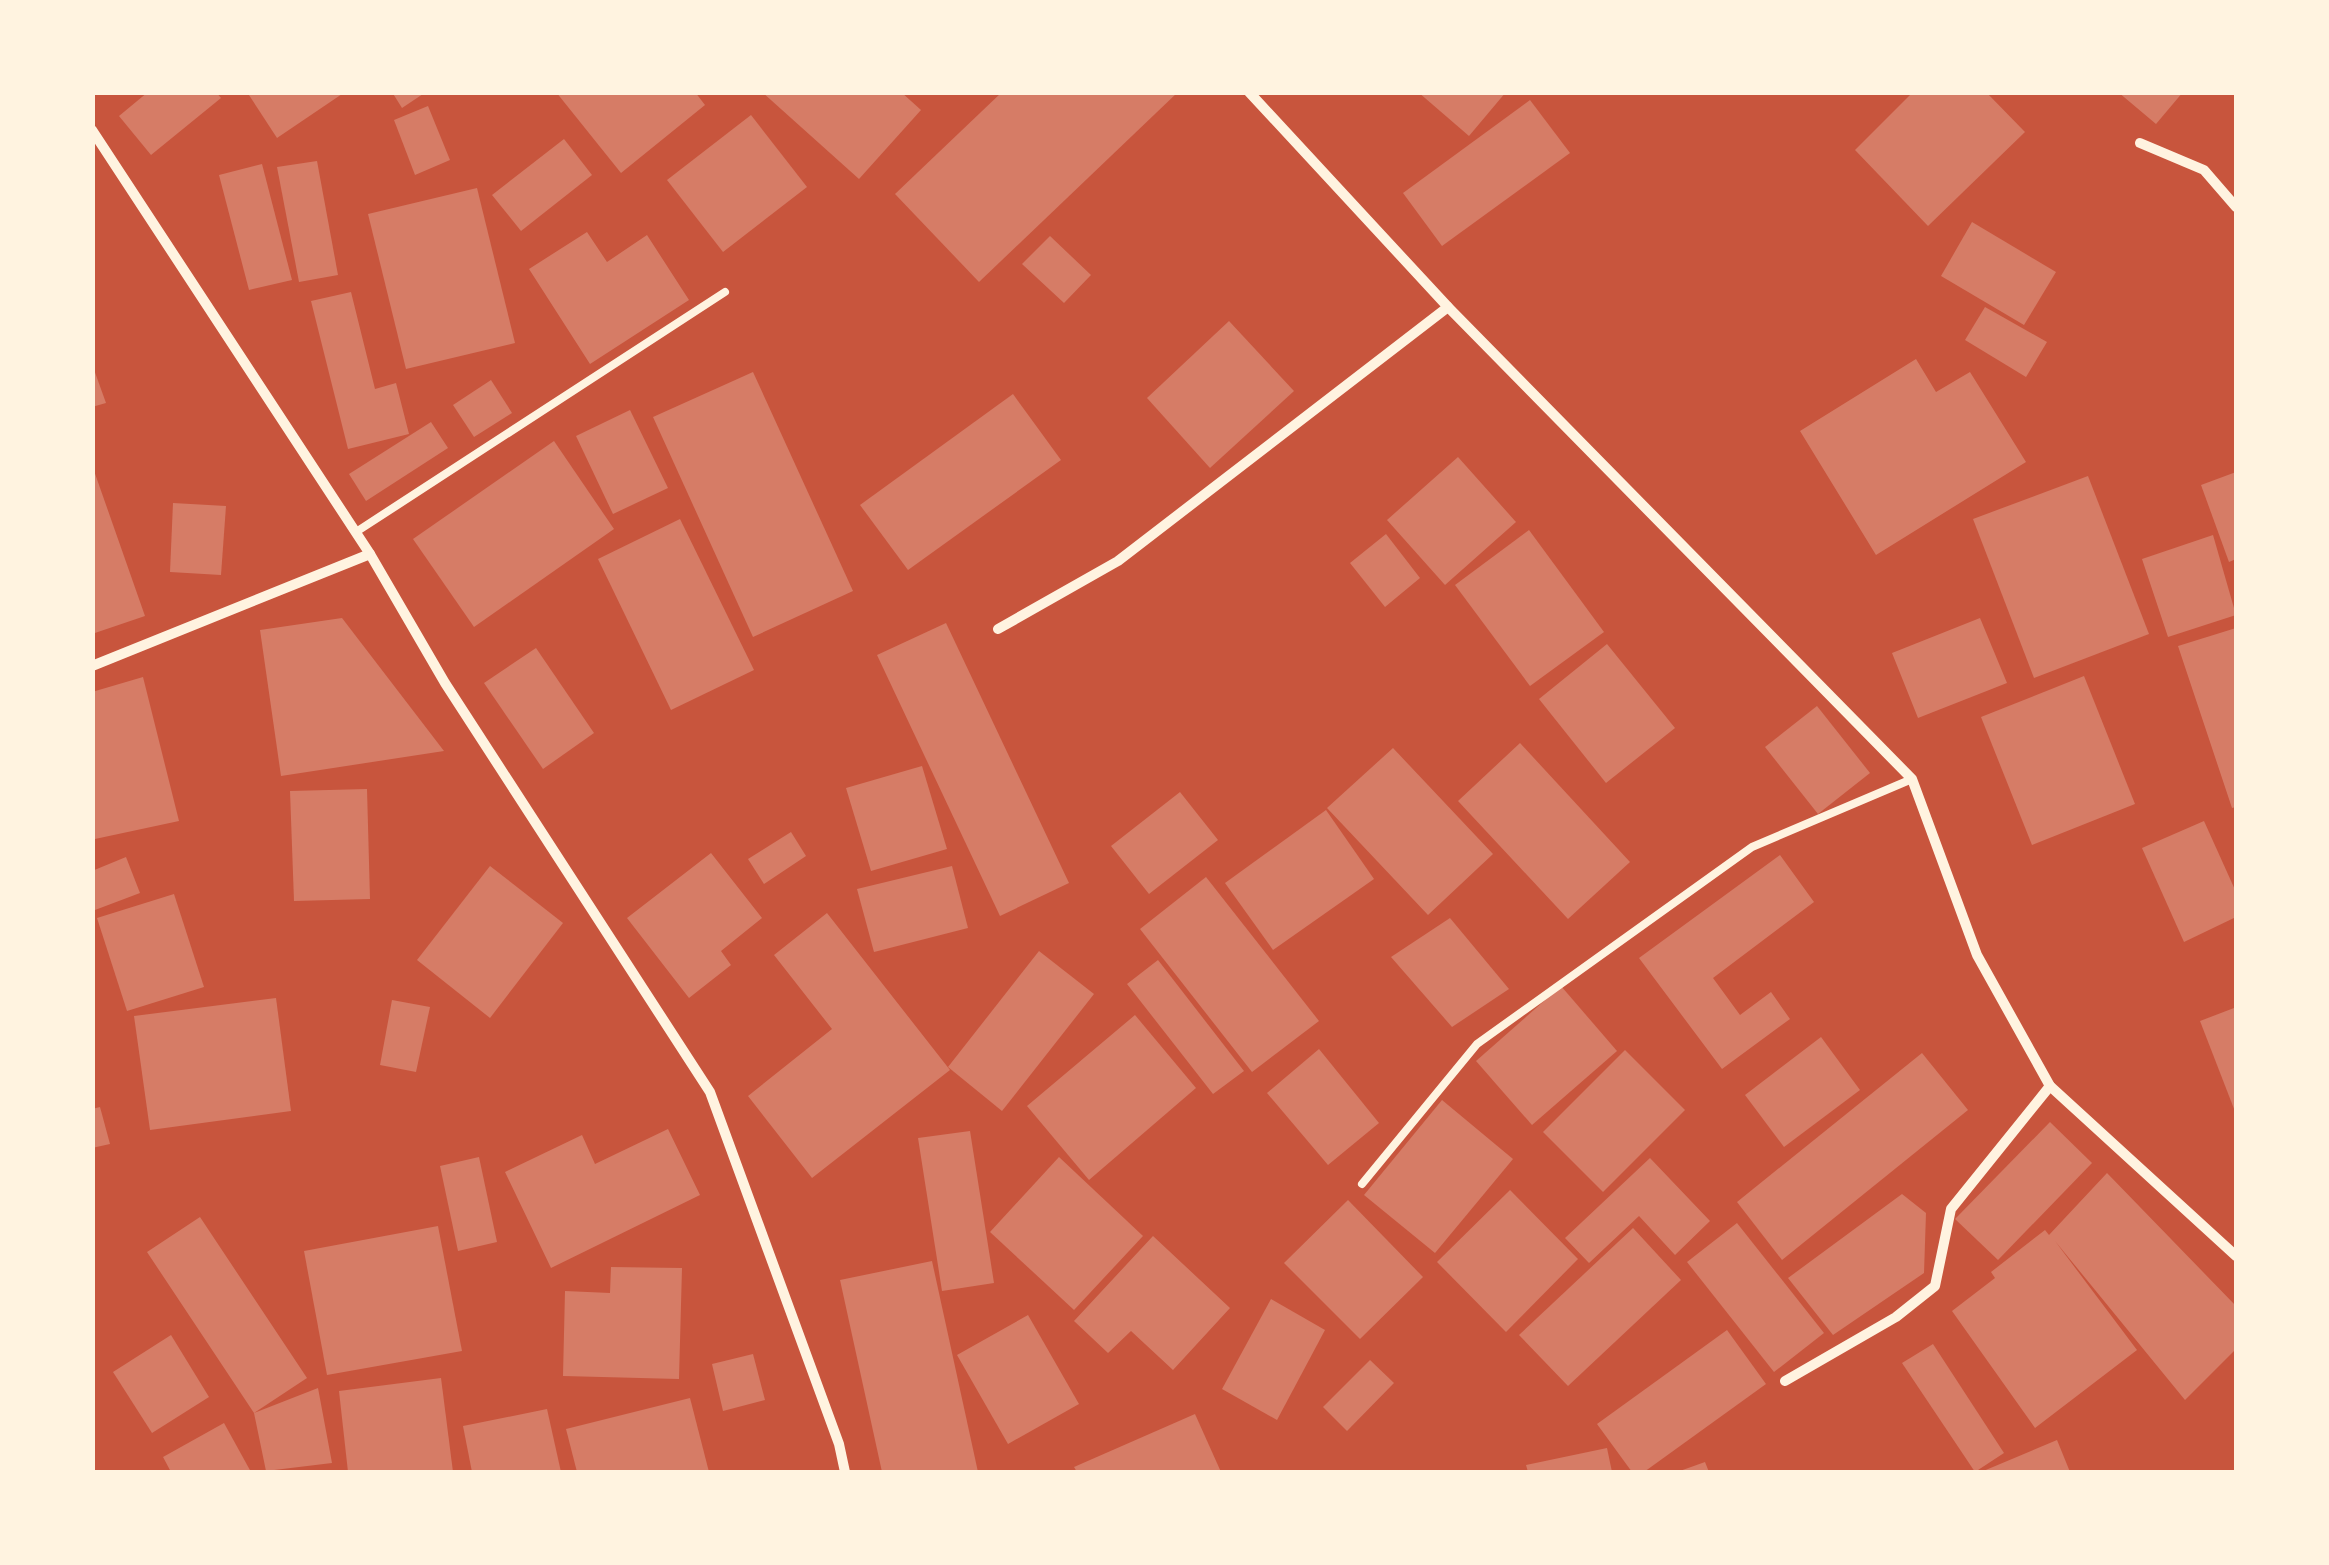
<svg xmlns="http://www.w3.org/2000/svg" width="2329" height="1565" font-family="'Space Grotesk',sans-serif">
<rect width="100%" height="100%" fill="#c8553d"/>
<g fill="#d67c66">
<polygon points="148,92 216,92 221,98 151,155 119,116"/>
<polygon points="247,92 345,92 277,138"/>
<polygon points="392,92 426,92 402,108"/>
<polygon points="556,92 695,92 705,105 621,173"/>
<polygon points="762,92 901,92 921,110 859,179"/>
<polygon points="1002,92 1178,92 979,282 895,194"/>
<polygon points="1418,92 1506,92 1469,136"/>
<polygon points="1913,92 1986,92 2025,132 1928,226 1855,150"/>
<polygon points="2118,92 2183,92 2156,124"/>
<polygon points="1530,100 1570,153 1442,246 1403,193"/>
<polygon points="428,106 450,160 415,175 394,120"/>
<polygon points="751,115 807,187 723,252 667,180"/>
<polygon points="564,139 592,175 521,231 492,195"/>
<polygon points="317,161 338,275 299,282 277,167"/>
<polygon points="262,164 292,280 249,290 219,175"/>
<polygon points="477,188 515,343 406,369 368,214"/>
<polygon points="1972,222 2056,272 2024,325 1941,276"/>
<polygon points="587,232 607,262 647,235 689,300 590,364 529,269"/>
<polygon points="1050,236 1091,275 1064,303 1022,264"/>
<polygon points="351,292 375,389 396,383 409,434 348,449 311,301"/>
<polygon points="1985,307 2047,342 2026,377 1965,340"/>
<polygon points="1229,321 1294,391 1210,468 1147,398"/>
<polygon points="1916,359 1936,392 1970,372 2026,462 1876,555 1800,431"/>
<polygon points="92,364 106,403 92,407"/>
<polygon points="753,372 853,591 753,637 653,417"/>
<polygon points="491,380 512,413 474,437 453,405"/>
<polygon points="1013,394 1061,460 908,570 860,505"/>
<polygon points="630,410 668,488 613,514 576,436"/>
<polygon points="431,422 448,448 366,501 349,474"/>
<polygon points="554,441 614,529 474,627 413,539"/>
<polygon points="1458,457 1516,522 1445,585 1387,520"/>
<polygon points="92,465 145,616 92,634"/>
<polygon points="2236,472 2236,559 2229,562 2201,485"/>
<polygon points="2088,476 2149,634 2034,678 1973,519"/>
<polygon points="173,503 226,506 221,575 170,572"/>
<polygon points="680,519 754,670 671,710 598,559"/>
<polygon points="1529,530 1604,632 1530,686 1455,585"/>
<polygon points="1386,534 1420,578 1385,607 1350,563"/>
<polygon points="2213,535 2236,615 2168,637 2142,559"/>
<polygon points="342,618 444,751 281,776 260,630"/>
<polygon points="1980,618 2007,683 1918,718 1892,653"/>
<polygon points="946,623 1069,883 1000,916 877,655"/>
<polygon points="2236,628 2236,807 2232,808 2178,646"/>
<polygon points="1607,644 1675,728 1606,783 1539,699"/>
<polygon points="536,648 594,733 543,769 484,683"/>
<polygon points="2084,676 2135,804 2032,845 1981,717"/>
<polygon points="143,677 179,821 95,839 92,692"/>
<polygon points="1817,706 1870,773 1818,814 1765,747"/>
<polygon points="1520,743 1630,862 1568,919 1458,801"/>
<polygon points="1393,748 1493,854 1428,915 1327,808"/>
<polygon points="922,766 947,849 871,871 846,788"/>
<polygon points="367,789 370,899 294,901 290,791"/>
<polygon points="1180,792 1218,840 1149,894 1111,846"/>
<polygon points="1326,810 1374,879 1273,950 1225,883"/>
<polygon points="2204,821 2236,892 2236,917 2184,942 2142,848"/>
<polygon points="791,832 806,856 764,884 748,859"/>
<polygon points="711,853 762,918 721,951 731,965 689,998 627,918"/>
<polygon points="1780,855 1814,902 1713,978 1740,1015 1771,992 1790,1019 1722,1069 1639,958"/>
<polygon points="126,857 140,893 95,910 92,871"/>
<polygon points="490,866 563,923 490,1018 417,960"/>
<polygon points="952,866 968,928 874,952 857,889"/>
<polygon points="1206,877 1319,1021 1252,1072 1140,929"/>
<polygon points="174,894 204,987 127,1011 97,918"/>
<polygon points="827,913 950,1070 812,1178 748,1096 832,1029 774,955"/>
<polygon points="1450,918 1509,989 1452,1027 1391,957"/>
<polygon points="1039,951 1094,994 1002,1111 948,1067"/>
<polygon points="1158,960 1244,1071 1213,1094 1127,984"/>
<polygon points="1561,986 1617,1051 1532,1125 1476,1061"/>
<polygon points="276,998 291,1111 150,1130 134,1016"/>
<polygon points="392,1000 430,1007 416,1072 380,1065"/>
<polygon points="2234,1008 2236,1016 2236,1114 2200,1021"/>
<polygon points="1135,1015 1196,1088 1089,1180 1027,1106"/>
<polygon points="1821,1037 1860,1090 1784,1147 1745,1095"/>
<polygon points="1319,1049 1379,1123 1328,1165 1267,1093"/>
<polygon points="1625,1050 1685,1110 1603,1192 1543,1132"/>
<polygon points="1922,1053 1968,1110 1782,1260 1737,1202"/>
<polygon points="1442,1100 1513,1159 1435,1253 1364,1195"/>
<polygon points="100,1107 110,1144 92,1148 92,1109"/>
<polygon points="2050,1122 2092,1163 1998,1260 1955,1219"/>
<polygon points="668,1129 700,1195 551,1268 505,1172 582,1135 595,1164"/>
<polygon points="970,1131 994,1283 942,1291 918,1138"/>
<polygon points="479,1157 497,1242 458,1251 440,1166"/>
<polygon points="1059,1157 1143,1236 1074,1310 990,1232"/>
<polygon points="1650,1158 1710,1221 1675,1255 1639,1216 1589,1263 1565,1238"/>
<polygon points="2107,1173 2236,1306 2236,1349 2185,1400 2055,1241 2137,1350 2035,1428 1952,1311 1995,1278 1991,1272 2045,1230 2049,1235"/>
<polygon points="1510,1190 1578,1259 1506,1332 1437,1262"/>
<polygon points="1902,1194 1926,1213 1924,1273 1833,1335 1788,1278"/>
<polygon points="1348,1200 1423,1277 1360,1339 1284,1263"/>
<polygon points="200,1217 307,1378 254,1413 318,1388 332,1463 266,1471 254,1413 147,1252"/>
<polygon points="1737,1223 1824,1333 1774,1372 1687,1262"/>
<polygon points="438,1226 462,1351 327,1375 304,1251"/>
<polygon points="1633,1228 1681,1280 1568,1386 1519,1335"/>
<polygon points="1153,1236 1230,1308 1173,1370 1131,1331 1108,1353 1074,1321"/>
<polygon points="932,1261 978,1472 882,1472 840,1280"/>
<polygon points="611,1267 682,1268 679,1379 563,1376 565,1291 610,1293"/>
<polygon points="1271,1299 1325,1330 1277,1420 1222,1389"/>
<polygon points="1028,1315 1079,1404 1008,1444 957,1355"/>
<polygon points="1727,1330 1766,1384 1644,1472 1632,1472 1597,1424"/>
<polygon points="171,1335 209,1397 152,1433 113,1372"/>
<polygon points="1933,1344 2004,1453 1975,1472 1902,1363"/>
<polygon points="753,1354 765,1400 723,1411 712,1364"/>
<polygon points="1370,1360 1394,1383 1347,1431 1323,1407"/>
<polygon points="441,1378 453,1472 348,1472 339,1391"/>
<polygon points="690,1398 709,1472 577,1472 566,1429"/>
<polygon points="547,1409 561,1472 472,1472 463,1426"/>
<polygon points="1195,1414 1221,1472 1077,1472 1074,1467"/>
<polygon points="224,1423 251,1472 171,1472 163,1457"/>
<polygon points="2057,1440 2070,1472 1981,1472"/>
<polygon points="1607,1448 1612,1472 1528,1472 1526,1465"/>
<polygon points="1705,1462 1709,1472 1677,1472"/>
</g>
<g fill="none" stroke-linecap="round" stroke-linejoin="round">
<g stroke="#fff3e0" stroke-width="8">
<polyline points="356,532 725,292"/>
<polyline points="1362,1184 1477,1044 1752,847 1912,779"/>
</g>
<g stroke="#fff3e0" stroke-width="10">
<polyline points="1249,92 1448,307 1912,779 1977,955 2050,1086 2236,1256"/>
<polyline points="92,130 370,554 445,683 710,1092 839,1444 845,1472"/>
<polyline points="2140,143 2204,170 2236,207"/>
<polyline points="998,629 1118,561 1448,307"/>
<polyline points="92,666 370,554"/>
<polyline points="1785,1381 1896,1317 1935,1286 1951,1209 2050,1086"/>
</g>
</g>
<rect width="2329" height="1565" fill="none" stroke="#fff3e0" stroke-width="190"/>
</svg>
